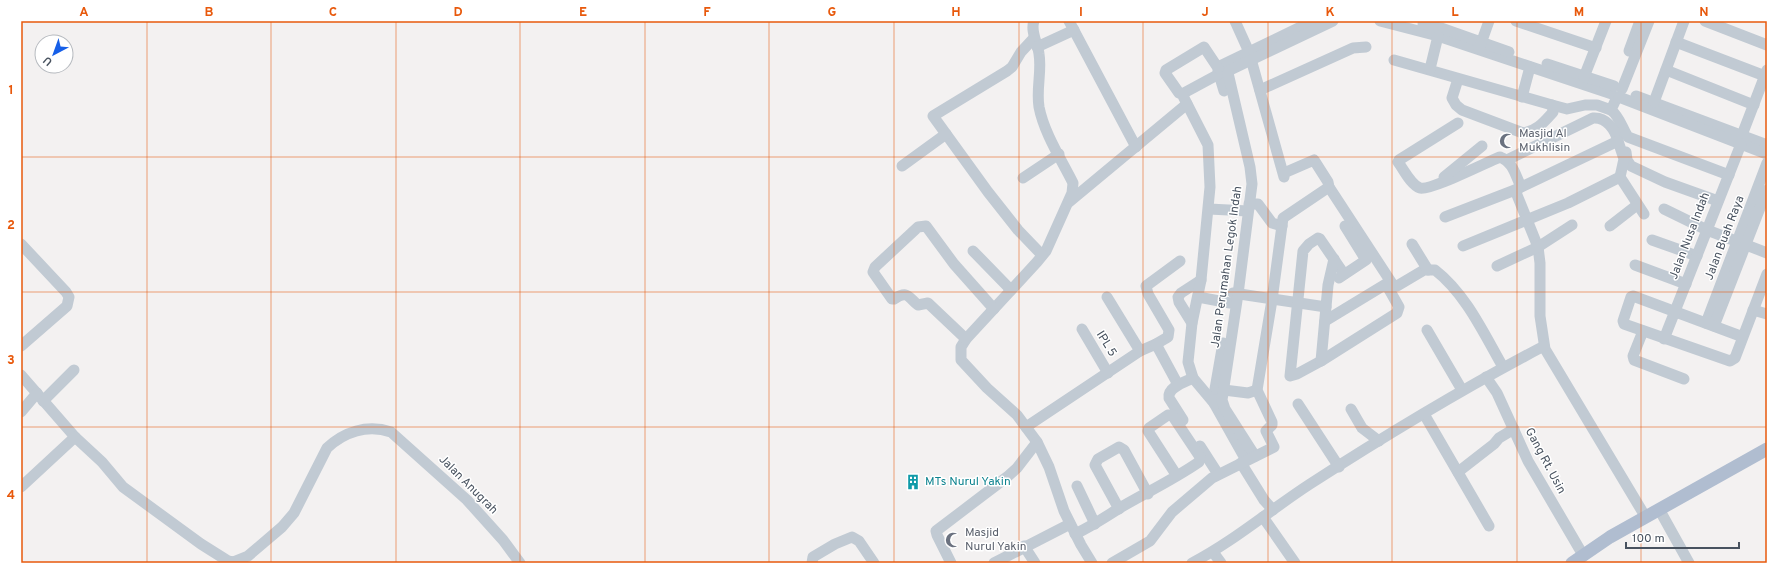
<svg xmlns="http://www.w3.org/2000/svg" width="1788" height="584" font-family="Overpass,sans-serif">
<rect width="100%" height="100%" fill="#f3f1f1"/>
<g fill="none" stroke-linecap="round" stroke-linejoin="round">
<g stroke="#c1cad3" stroke-width="11">
<path d="M 1034,21 C 1030,31 1038,44 1039,54 C 1042,71 1036,89 1039,107 C 1044,133 1061,159 1073,183 L 1072,193 L 1046,251 L 1037,262 L 966,339 L 961,347 L 961,360 L 987,388 L 1017,415 L 1037,442 L 1049,467 L 1064,511 L 1081,545 L 1092,563"/>
<polyline points="1069,21 1136,147"/>
<polyline points="1235,21 1249,52 1284,177"/>
<polyline points="1380,21 1438,36 1612,94"/>
<polyline points="1516,21 1596,48"/>
<polyline points="1705,21 1767,45"/>
<polyline points="1423,24 1441,28 1509,52"/>
<polyline points="1034,38 1021,52 1012,67 1007,71 933,116 988,192 1018,230 1042,255"/>
<polyline points="1676,42 1765,76"/>
<polyline points="1037,47 1074,30"/>
<polyline points="1479,49 1489,21"/>
<polyline points="1629,51 1640,21"/>
<path d="M 1394,60 L 1552,105 L 1553,112 C 1544,122 1537,131 1523,133 L 1462,110 L 1456,105 L 1452,98 L 1458,79"/>
<polyline points="1547,64 1614,86"/>
<polyline points="1430,69 1438,36"/>
<polyline points="1666,70 1754,105"/>
<polyline points="1584,77 1606,21"/>
<polyline points="1622,89 1649,21"/>
<polyline points="1260,90 1353,48 1366,47"/>
<polyline points="1224,91 1218,71 1220,66 1313,21"/>
<polyline points="1182,94 1219,74"/>
<polyline points="1636,96 1767,145"/>
<polyline points="1522,97 1530,67"/>
<path d="M 1617,97 L 1611,110 C 1620,117 1622,128 1628,137 L 1729,175"/>
<polyline points="1619,97 1767,154"/>
<polyline points="1654,102 1684,21"/>
<polyline points="1552,105 1567,109 1585,105 1597,105 1611,110"/>
<path d="M 1458,123 L 1399,160 L 1398,162 C 1404,170 1411,185 1420,188 C 1430,191 1487,162 1500,157 C 1513,162 1515,174 1521,187"/>
<polyline points="1742,135 1767,70"/>
<polyline points="1626,152 1627,160 1631,166 1665,182 1718,201"/>
<path d="M 1507,160 L 1593,118 C 1607,117 1615,130 1618,141"/>
<polyline points="902,166 946,134"/>
<path d="M 1284,173 L 1314,160 L 1328,182 L 1329,187 L 1393,285 L 1397,286 L 1424,270 L 1435,270 C 1466,294 1484,334 1503,367"/>
<polyline points="1444,177 1482,146"/>
<polyline points="1023,178 1059,154"/>
<polyline points="1515,190 1538,247 1540,263 1540,316 1545,349 1645,516"/>
<polyline points="1069,202 1187,104"/>
<polyline points="1249,204 1258,204 1272,223 1282,226"/>
<polyline points="1209,209 1248,211"/>
<polyline points="1664,209 1707,230 1767,253"/>
<polyline points="1445,217 1515,190 1618,141 1624,159 1620,177 1644,214"/>
<polyline points="1610,226 1637,205"/>
<polyline points="1652,240 1697,256"/>
<polyline points="21,244 66,292 69,297 67,306 21,346"/>
<polyline points="1412,244 1428,270"/>
<polyline points="1463,246 1568,203 1620,177"/>
<polyline points="973,251 1011,290"/>
<polyline points="1635,265 1686,284"/>
<polyline points="1497,266 1538,247 1572,225"/>
<polyline points="1339,278 1366,260 1345,226"/>
<polyline points="1233,293 1326,307"/>
<polyline points="1107,297 1140,351 1156,344 1176,381"/>
<polyline points="1198,297 1230,303"/>
<polyline points="1753,310 1767,314"/>
<polyline points="1325,321 1386,284 1399,307 1397,313 1321,361 1297,374 1290,376 1303,251 1309,244 1318,238 1320,239 1344,274"/>
<polyline points="1192,323 1179,302 1178,297 1181,293 1201,280"/>
<polyline points="1706,323 1767,163"/>
<polyline points="1714,326 1767,190"/>
<polyline points="1082,329 1108,373"/>
<polyline points="1427,330 1462,390"/>
<polyline points="1643,331 1633,356 1634,360 1684,379"/>
<polyline points="1743,337 1633,296 1631,297 1623,321 1624,324 1730,361 1735,358 1767,274"/>
<path d="M 966,339 L 928,303 L 918,305 C 908,297 908,290 894,299 L 892,299 L 873,272 L 875,267 L 918,227 L 926,226 L 954,264 L 994,309"/>
<polyline points="1664,339 1741,144"/>
<polyline points="1223,343 1215,389 1214,403 1246,460"/>
<polyline points="1156,344 1168,337 1169,330 1148,294 1146,286 1180,261"/>
<polyline points="1321,361 1328,285 1334,259"/>
<path d="M 21,375 L 75,437 L 102,462 L 123,487 L 201,544 L 228,561 L 233,562 L 248,556 L 282,527 L 294,513 L 327,448 C 344,432 367,424 391,432 L 467,500 L 503,540 L 520,563"/>
<polyline points="1486,377 1497,393 1528,461 1583,555"/>
<polyline points="1216,389 1248,393 1257,390"/>
<polyline points="43,401 74,370"/>
<polyline points="1218,403 1214,403 1193,378 1188,362 1192,323 1201,280 1210,187 1208,145 1182,94 1179,93 1165,73 1166,70 1204,47 1218,68"/>
<polyline points="1298,404 1339,467"/>
<polyline points="1351,409 1362,428 1379,441"/>
<polyline points="21,412 37,393"/>
<polyline points="1424,414 1489,526"/>
<path d="M 1183,420 L 1169,398 C 1167,387 1185,382 1193,378"/>
<polyline points="1026,427 1140,351"/>
<polyline points="1200,446 1218,474"/>
<polyline points="1255,456 1225,409 1222,400 1238,294 1252,184 1250,167 1228,73 1230,70 1333,21"/>
<polyline points="1241,463 1264,500 1273,510"/>
<polyline points="1458,472 1494,444 1499,438 1514,429"/>
<polyline points="1077,486 1095,524"/>
<polyline points="21,487 75,437"/>
<polyline points="1119,509 1095,465 1098,459 1119,447 1124,450 1148,494"/>
<polyline points="1659,509 1689,563"/>
<polyline points="1263,517 1295,563"/>
<path d="M 1075,534 C 1090,527 1104,518 1118,509 C 1145,493 1173,480 1199,462 L 1200,457 L 1172,415 L 1168,415 L 1149,428 L 1148,431 L 1177,476"/>
<polyline points="1024,546 1035,563"/>
<polyline points="1213,552 1221,563"/>
<polyline points="812,563 813,557 835,544 852,537 859,541 874,563"/>
<polyline points="951,563 937,535 936,531 1007,477 1017,468 1037,442"/>
<polyline points="994,563 1070,524"/>
<polyline points="1112,563 1150,541 1172,512 1212,478 1274,447 1266,431 1272,425 1272,422 1257,390 1272,300 1283,218 1329,187"/>
<path d="M 1192,563 C 1234,541 1270,510 1310,484 C 1386,435 1464,388 1544,346"/>
</g>
<polyline stroke="#b0bdd0" stroke-width="13" points="1572,563 1610,537 1767,449"/>
</g>
<path fill="none" stroke="#e8590c" stroke-width="1" stroke-opacity="0.55" d="M 147,21 L 147,563M 271,21 L 271,563M 396,21 L 396,563M 520,21 L 520,563M 645,21 L 645,563M 769,21 L 769,563M 894,21 L 894,563M 1019,21 L 1019,563M 1143,21 L 1143,563M 1268,21 L 1268,563M 1392,21 L 1392,563M 1517,21 L 1517,563M 1641,21 L 1641,563M 21,157 L 1767,157M 21,292 L 1767,292M 21,427 L 1767,427"/>
<defs>
<g id="mosque-bare" transform="scale(1.2)"><path d="M3.5-4.9A6 6 0 1 0 3.5 4.9A5 5 0 1 1 3.5-4.9Z" fill="#6b7280" stroke="#fff" stroke-width="2.5" paint-order="stroke"/></g>
<g id="building-bare" transform="scale(1.2)"><path d="M-4-6H4V6H1V3H-1V6H-4ZM-2.5-4.3h1.7v1.8h-1.7ZM.8-4.3h1.7v1.8H.8ZM-2.5-1h1.7V.8h-1.7ZM.8-1h1.7V.8H.8Z" fill="#0f9aa8" stroke="#fff" stroke-width="2.5" paint-order="stroke"/></g>
</defs>
<g fill-rule="evenodd">
<use href="#mosque-bare" x="1507" y="141"/>
<use href="#building-bare" x="913" y="482"/>
<use href="#mosque-bare" x="953" y="540"/>
</g>
<g text-anchor="middle" dominant-baseline="central" stroke-width="3" stroke-linejoin="round" paint-order="stroke">
<g font-size="12" fill="#5b616d" stroke="#fff" text-anchor="start">
<text x="1519" y="134">Masjid Al<tspan x="1519" dy="14">Mukhlisin</tspan></text>
<text x="965" y="533">Masjid<tspan x="965" dy="14">Nurul Yakin</tspan></text>
</g>
<g font-size="12" fill="#48525f" stroke="#fff">
<text transform="translate(1690 236) rotate(-69)">Jalan Nusa Indah</text>
<text transform="translate(1725 238) rotate(-69)">Jalan Buah Raya</text>
<text transform="translate(1227 267) rotate(-82)">Jalan Perumahan Legok Indah</text>
<text transform="translate(1106 344) rotate(58)">IPL 5</text>
<text transform="translate(1545 461) rotate(62)">Gang Rt. Usin</text>
<text transform="translate(468 485) rotate(45)">Jalan Anugrah</text>
</g>
<g font-size="12" fill="#0d838f" stroke="#fff" text-anchor="start">
<text x="925" y="482">MTs Nurul Yakin</text>
</g>
</g>
<rect width="1788" height="584" fill="none" stroke="#ffffff" stroke-width="44"/>
<g transform="translate(54 54) rotate(221)"><circle r="19" fill="#ffffff" stroke="#b6babf"/>
<path d="M0-3L7 15L0 10L-7 15Z" fill="#165fe8"/>
<text y="-6" font-size="11" font-weight="bold" text-anchor="middle" fill="#48525f">U</text>
</g>
<path d="M1626 542v6h113v-6" fill="none" stroke="#48525f" stroke-width="2"/>
<text x="1632" y="542" font-size="12" fill="#48525f" stroke="#ffffff" stroke-width="3" paint-order="stroke">100 m</text>
<rect x="22" y="22" width="1744" height="540" fill="none" stroke="#e8590c" stroke-width="1.5"/>
<g font-size="13" text-anchor="middle" font-weight="bold" fill="#e8590c">
<text x="84" y="16">A</text>
<text x="209" y="16">B</text>
<text x="333" y="16">C</text>
<text x="458" y="16">D</text>
<text x="583" y="16">E</text>
<text x="707" y="16">F</text>
<text x="832" y="16">G</text>
<text x="956" y="16">H</text>
<text x="1081" y="16">I</text>
<text x="1205" y="16">J</text>
<text x="1330" y="16">K</text>
<text x="1455" y="16">L</text>
<text x="1579" y="16">M</text>
<text x="1704" y="16">N</text>
<text x="11" y="94">1</text>
<text x="11" y="229">2</text>
<text x="11" y="364">3</text>
<text x="11" y="499">4</text>
</g>
</svg>
